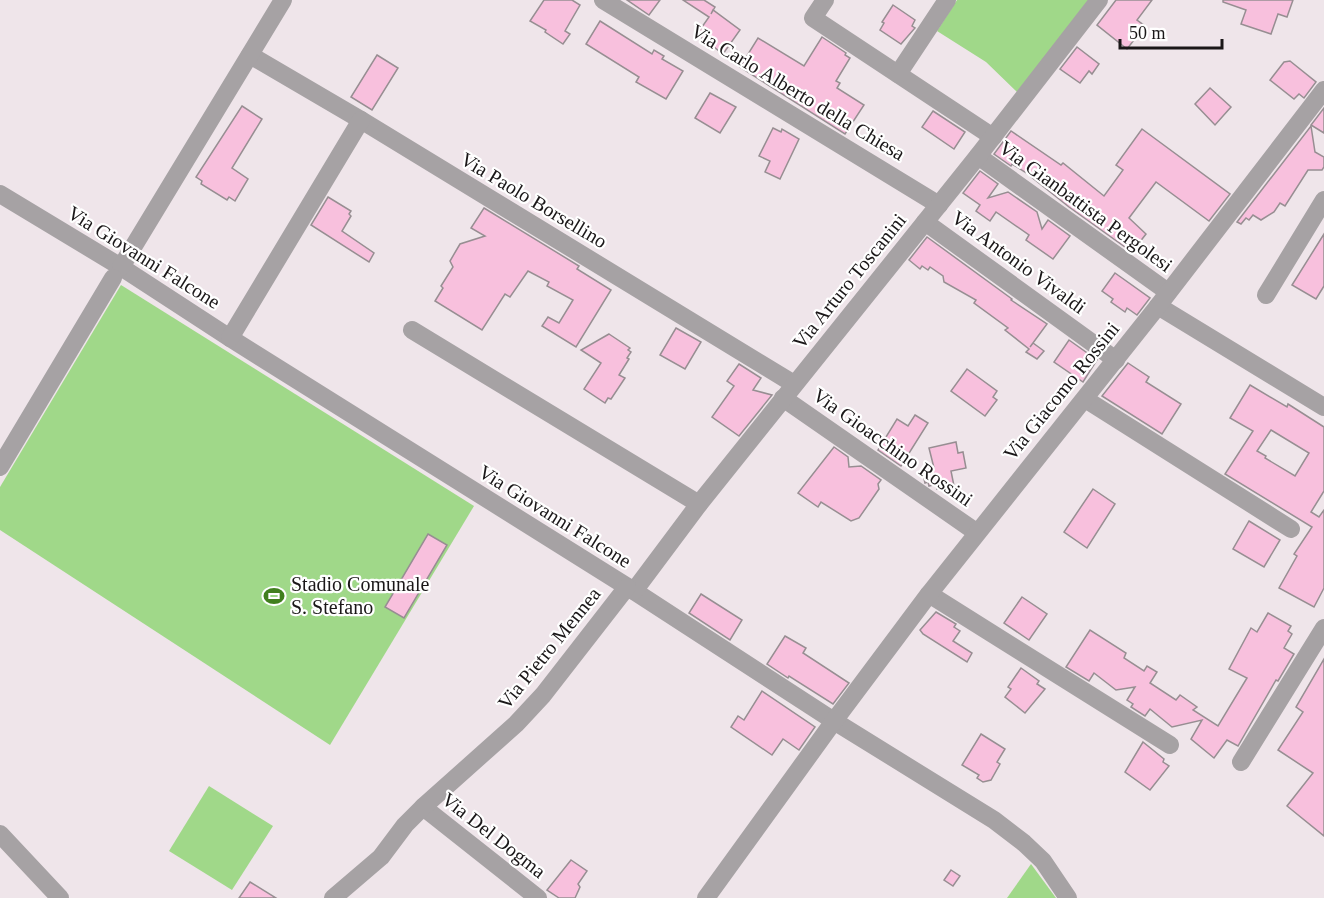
<svg xmlns="http://www.w3.org/2000/svg" width="1324" height="898" font-family="'Times New Roman',serif">
<rect width="100%" height="100%" fill="#efe5ea"/>
<g fill="#a0d889">
<polygon points="957,0 1091,0 1017,92 986,62 937,31"/>
<polygon points="121,285 474,506 330,745 0,530 0,487"/>
<polygon points="209,786 273,826 232,890 169,851"/>
<polygon points="1031,864 1056,898 1007,898"/>
</g>
<g fill="#f8c0dd" stroke="#978e92" stroke-width="1.5" fill-rule="evenodd">
<polygon points="544,0 572,0 580,5 565,31 570,34 563,44 545,32 546,30 530,21"/>
<polygon points="627,0 660,0 649,15"/>
<polygon points="683,0 704,0 715,7 711,14 713,10 740,30 723,54 697,34 709,17"/>
<polygon points="1116,0 1152,0 1137,20 1145,26 1127,49 1097,25"/>
<polygon points="1223,0 1293,0 1287,17 1278,14 1271,34 1241,24 1246,10 1223,2"/>
<polygon points="893,5 915,20 912,26 915,28 901,44 880,30 884,23 882,22"/>
<polygon points="600,21 652,54 654,50 664,56 662,59 683,71 666,99 636,82 639,77 586,44"/>
<polygon points="822,37 846,53 845,55 850,58 836,81 840,83 837,88 864,105 845,134 740,67 758,38 804,66"/>
<polygon points="1077,47 1099,64 1092,74 1089,71 1080,83 1060,69"/>
<polygon points="377,55 398,68 372,110 351,97"/>
<polygon points="1290,61 1316,82 1304,98 1299,94 1294,99 1270,80 1284,62"/>
<polygon points="1210,88 1231,107 1215,125 1195,104"/>
<polygon points="710,93 736,107 720,133 695,118"/>
<polygon points="242,106 262,119 232,168 248,179 235,201 229,197 227,200 201,184 202,181 196,177"/>
<polygon points="1324,108 1324,133 1311,125"/>
<polygon points="933,111 965,132 954,149 922,127"/>
<polygon points="1311,126 1315,152 1324,157 1324,167 1322,170 1308,170 1285,206 1280,203 1274,212 1261,220 1253,215 1249,220 1246,218 1241,224 1237,222"/>
<polygon points="773,128 781,132 782,129 799,139 780,179 765,172 770,161 759,156"/>
<polygon points="1142,129 1230,194 1209,221 1156,182 1129,218 1146,234 1132,252 1069,207 1025,172 1012,164 1011,166 994,154 1011,131 1061,165 1063,163 1104,196 1123,170 1116,165"/>
<polygon points="980,171 998,184 988,198 1008,192 1037,212 1042,229 1048,220 1070,236 1053,259 1026,240 1029,235 996,212 990,221 976,211 980,205 963,193"/>
<polygon points="328,197 351,211 349,214 351,216 342,231 374,253 369,262 311,225"/>
<polygon points="484,208 579,266 577,269 611,290 576,347 542,326 548,317 559,323 573,300 547,286 549,282 528,271 510,297 505,294 482,330 435,301 443,288 441,286 453,267 450,261 460,244 485,236 471,228"/>
<polygon points="1324,234 1324,286 1316,299 1292,285"/>
<polygon points="927,237 1012,299 1011,300 1047,324 1030,347 1033,343 1044,351 1037,359 1026,352 1029,349 1005,330 1008,328 974,303 976,300 944,282 943,276 930,267 928,270 922,266 920,269 909,260"/>
<polygon points="1115,273 1150,298 1137,315 1127,308 1125,312 1111,302 1113,299 1102,291"/>
<polygon points="676,328 701,342 685,369 660,355"/>
<polygon points="609,334 630,348 628,350 631,352 627,358 629,359 619,375 625,378 611,399 608,398 605,403 584,389 601,363 581,350"/>
<polygon points="1069,340 1097,360 1083,382 1054,362"/>
<polygon points="1128,363 1149,377 1146,382 1181,404 1162,434 1102,396"/>
<polygon points="739,364 761,378 753,390 772,395 739,436 712,417 734,386 727,381"/>
<polygon points="967,369 997,391 993,397 997,400 985,416 951,391"/>
<path d="M 1250,385 L 1287,407 L 1288,404 L 1324,427 L 1324,491 L 1311,512 L 1319,517 L 1324,510 L 1324,588 L 1314,607 L 1279,588 L 1297,556 L 1294,554 L 1312,527 L 1225,474 L 1253,431 L 1230,418 ZM 1271,430 L 1309,453 L 1295,476 L 1265,458 L 1266,456 L 1257,451 Z"/>
<polygon points="915,415 928,423 901,466 878,450 897,419 908,426"/>
<polygon points="956,442 958,453 963,452 966,468 951,471 954,486 937,489 937,484 929,486 928,482 925,483 922,470 934,468 929,448"/>
<polygon points="834,447 848,457 849,467 861,466 881,480 878,484 879,489 859,518 851,521 821,502 818,507 798,493"/>
<polygon points="1093,489 1115,504 1087,548 1064,532"/>
<polygon points="1249,521 1280,540 1264,567 1233,549"/>
<polygon points="428,534 447,545 404,618 385,607"/>
<polygon points="701,594 742,620 730,640 689,613"/>
<polygon points="1022,597 1047,614 1029,640 1004,623"/>
<polygon points="936,612 956,624 954,627 960,631 953,641 972,653 967,662 923,634 920,630"/>
<polygon points="1268,613 1291,626 1288,631 1292,634 1284,648 1294,654 1278,681 1276,680 1238,746 1227,740 1214,758 1191,739 1202,720 1172,727 1150,709 1145,716 1131,707 1133,704 1127,700 1135,687 1116,690 1094,673 1089,681 1066,667 1090,630 1126,653 1124,658 1144,671 1147,666 1157,672 1150,683 1176,700 1180,695 1197,707 1193,710 1218,726 1247,678 1229,669 1251,628 1257,632"/>
<polygon points="785,636 806,648 803,653 849,683 833,704 789,676 788,678 767,664"/>
<polygon points="1324,659 1324,836 1287,806 1313,773 1278,750 1303,712 1296,707"/>
<polygon points="1021,668 1039,681 1037,684 1045,689 1025,713 1005,697 1011,689 1008,687"/>
<polygon points="762,691 815,727 799,750 783,739 772,755 731,727 738,716 744,720"/>
<polygon points="981,734 1005,749 997,762 1000,764 991,780 983,782 977,778 979,775 962,765"/>
<polygon points="1143,742 1164,759 1163,762 1169,766 1150,790 1125,772"/>
<polygon points="571,860 587,871 578,884 580,887 575,898 559,898 547,890"/>
<polygon points="951,870 960,876 953,886 944,880"/>
<polygon points="250,882 276,898 239,898"/>
</g>
<g fill="none" stroke-linecap="round" stroke-linejoin="round">
<g stroke="#a6a2a4" stroke-width="18">
<polyline points="603,0 939,205"/>
<polyline points="825,0 813,18 993,137"/>
<polyline points="250,55 361,120 794,384"/>
<polyline points="898,74 947,0"/>
<polyline points="978,156 1168,292"/>
<polyline points="0,194 121,267 230,338 634,591 834,721 994,820 1024,843 1043,861 1068,898"/>
<polyline points="925,222 1116,360"/>
<polyline points="121,267 283,0"/>
<polyline points="1266,295 1324,200"/>
<polyline points="1158,306 1324,407"/>
<polyline points="412,330 699,504"/>
<polyline points="230,338 361,120"/>
<polyline points="783,398 976,532"/>
<polyline points="1085,399 1291,529"/>
<polyline points="0,467 113,278"/>
<polyline points="634,591 699,504 978,156 1099,0"/>
<polyline points="929,594 1170,745"/>
<polyline points="1241,762 1324,628"/>
<polyline points="423,807 538,898"/>
<polyline points="0,834 60,898"/>
<polyline points="333,898 381,857 405,825 423,807 516,724 543,695 627,587"/>
<polyline points="706,898 834,721 929,594 1158,306 1324,90"/>
</g>
</g>
<defs>
<g id="stadium-bare" transform="scale(1.62)"><path d="M0-5a6.5 5 0 1 0 0 10a6.5 5 0 1 0 0-10ZM-3.5-1.8h7v3.6h-7Z" fill="#417f1e" stroke="#fff" stroke-width="2.5" paint-order="stroke"/></g>
</defs>
<g fill-rule="evenodd">
<use href="#stadium-bare" x="274" y="596"/>
</g>
<g text-anchor="middle" dominant-baseline="central" stroke-width="4.5" stroke-linejoin="round" paint-order="stroke">
<g font-size="20" fill="#1a1718" stroke="#fff">
<text transform="translate(798 92) rotate(31)">Via Carlo Alberto della Chiesa</text>
<text transform="translate(534 200) rotate(31)">Via Paolo Borsellino</text>
<text transform="translate(1086 206) rotate(36)">Via Gianbattista Pergolesi</text>
<text transform="translate(144 257) rotate(32)">Via Giovanni Falcone</text>
<text transform="translate(1019 262) rotate(36)">Via Antonio Vivaldi</text>
<text transform="translate(849 281) rotate(-51)">Via Arturo Toscanini</text>
<text transform="translate(1061 391) rotate(-51)">Via Giacomo Rossini</text>
<text transform="translate(893 447) rotate(35)">Via Gioacchino Rossini</text>
<text transform="translate(555 516) rotate(32)">Via Giovanni Falcone</text>
<text transform="translate(549 648) rotate(-51)">Via Pietro Mennea</text>
<text transform="translate(494 835) rotate(38)">Via Del Dogma</text>
</g>
<g font-size="20" fill="#1a1718" stroke="#fff" text-anchor="start">
<text x="291" y="584">Stadio Comunale<tspan x="291" dy="23">S. Stefano</tspan></text>
</g>
</g>
<path d="M1120 39v9h102v-9" fill="none" stroke="#1a1718" stroke-width="3"/>
<text x="1129" y="39" font-size="18" fill="#1a1718" stroke="#ffffff" stroke-width="4.5" paint-order="stroke">50 m</text>
</svg>
